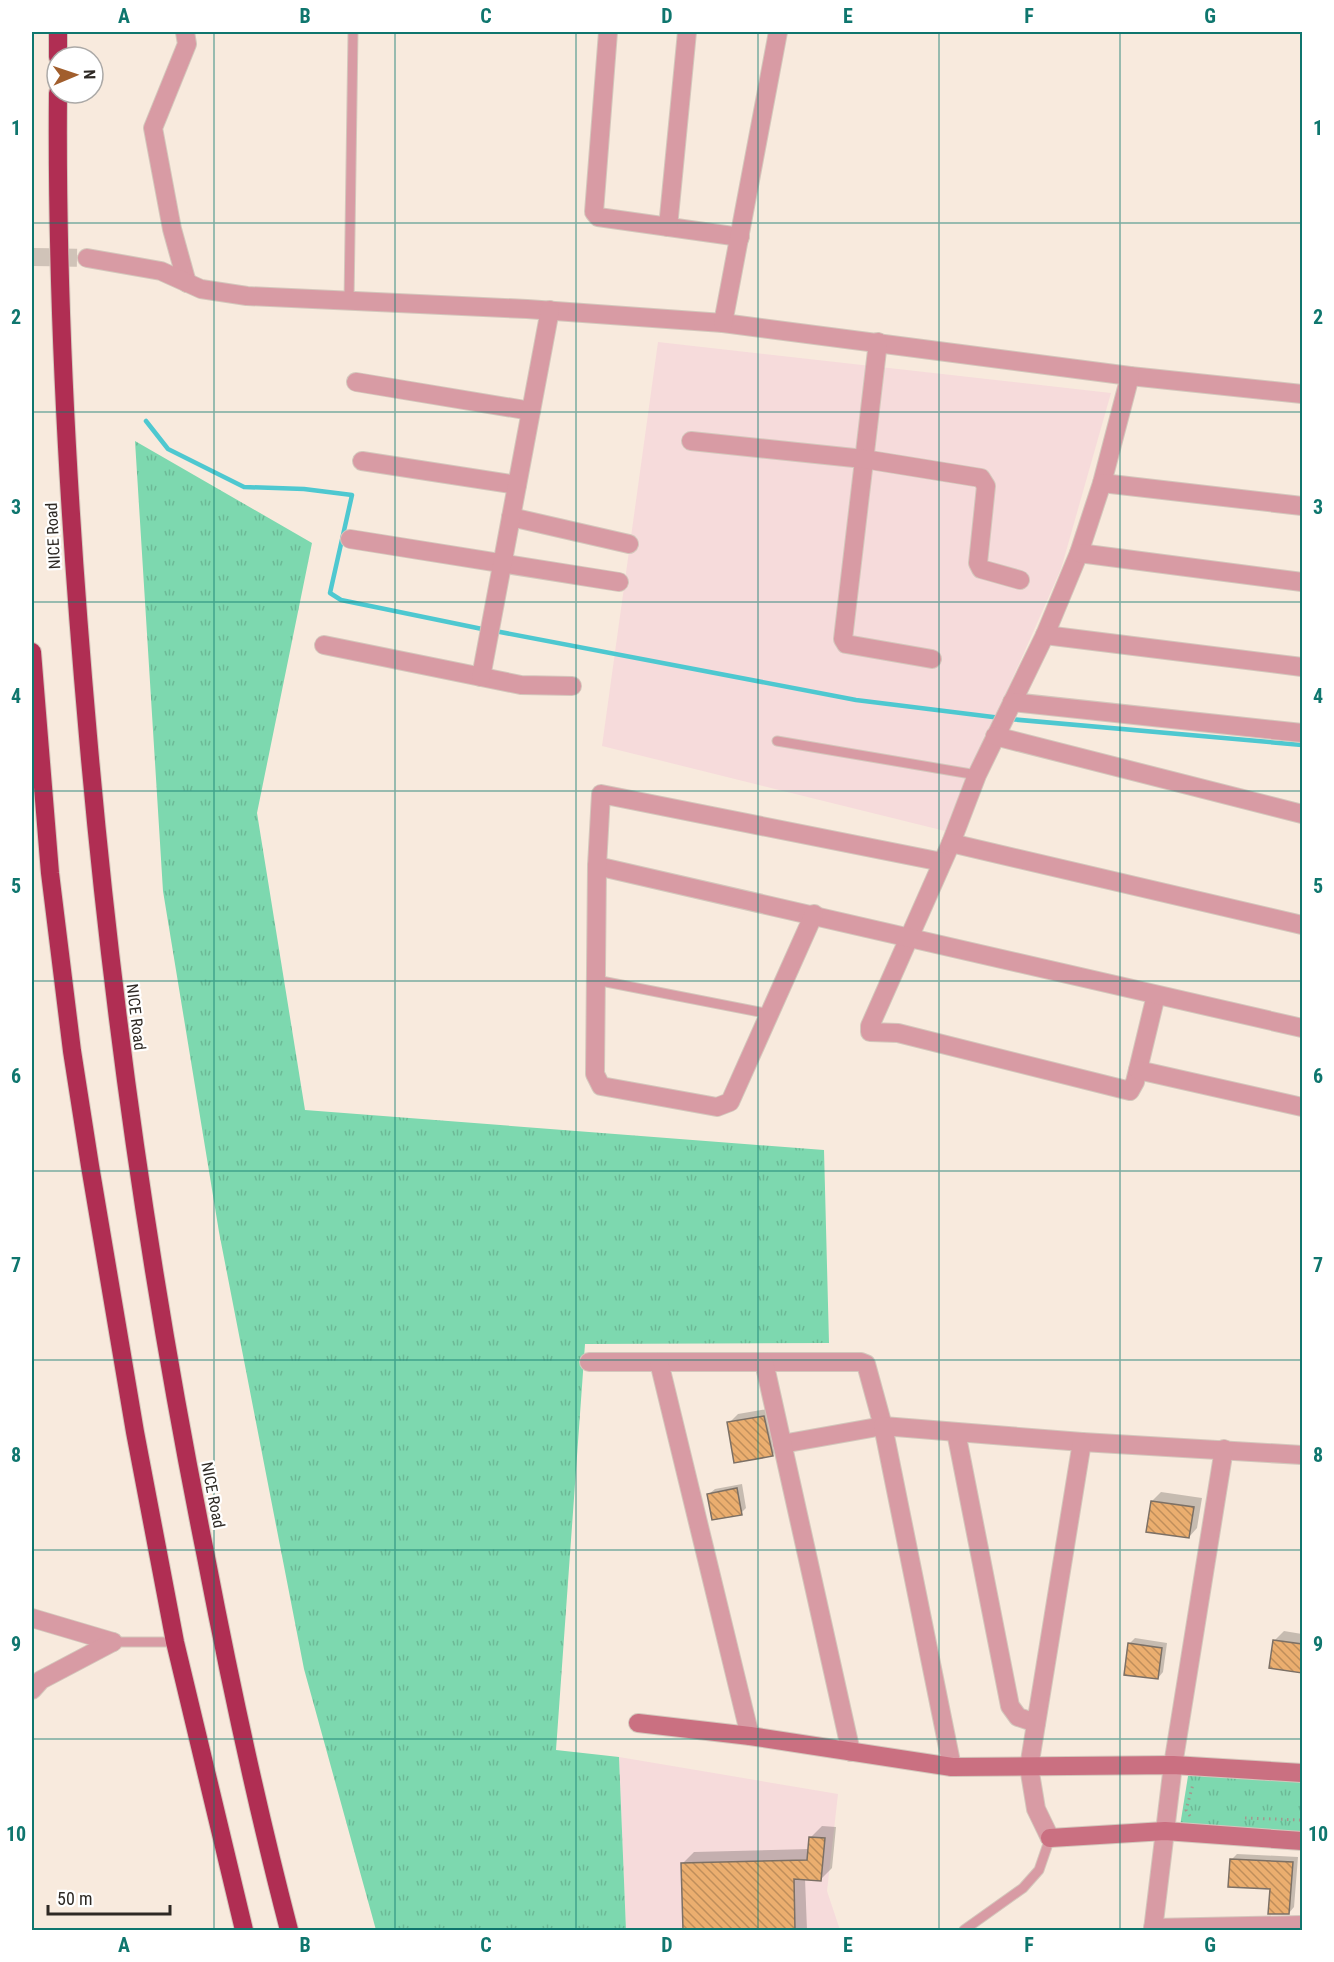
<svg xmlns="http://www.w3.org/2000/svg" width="1334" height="1962" font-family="'Roboto Condensed',sans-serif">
<defs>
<pattern id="grass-tufts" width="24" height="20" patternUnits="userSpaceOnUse" patternTransform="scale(1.5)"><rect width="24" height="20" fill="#7dd8af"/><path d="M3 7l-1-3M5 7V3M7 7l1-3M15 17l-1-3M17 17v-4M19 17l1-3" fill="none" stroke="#6cb996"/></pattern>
<pattern id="building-back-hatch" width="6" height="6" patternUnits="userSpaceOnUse" patternTransform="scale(1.5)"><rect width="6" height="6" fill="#ebae6f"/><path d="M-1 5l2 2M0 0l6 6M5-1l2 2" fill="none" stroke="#bf8e5b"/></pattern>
</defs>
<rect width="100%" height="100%" fill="#f8eadd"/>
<g fill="#f6dbdb">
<polygon points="658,342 1111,393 1061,569 945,831 602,746"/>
<polygon points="619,1757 838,1794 827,1891 840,1930 626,1930"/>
</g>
<g fill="url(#grass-tufts)">
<polygon points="135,441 312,543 257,813 305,1110 824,1150 829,1343 585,1344 556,1750 619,1757 626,1930 376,1930 304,1669 219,1232 163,891"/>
<polygon points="1189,1770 1302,1777 1302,1834 1180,1826"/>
</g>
<g fill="#0003">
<polygon points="773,1408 782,1446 773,1454 736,1461 729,1423 738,1414"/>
<polygon points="742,1484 746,1508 741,1513 709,1494 715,1489"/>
<polygon points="1161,1492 1202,1498 1197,1528 1189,1537 1152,1501"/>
<polygon points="1284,1631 1302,1634 1302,1671 1271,1667 1275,1640"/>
<polygon points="1135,1638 1167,1643 1163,1672 1158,1678 1129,1644"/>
<polygon points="822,1826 836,1827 832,1868 820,1880 805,1878 807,1930 684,1930 682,1864 694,1852 809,1849 811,1837"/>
<polygon points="1237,1854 1298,1857 1294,1907 1289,1913 1272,1888 1231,1860"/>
</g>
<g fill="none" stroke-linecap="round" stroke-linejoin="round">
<g stroke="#4ec8d0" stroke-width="4.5">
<polyline points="146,421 168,449 244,487 304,489 352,495 330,593 341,600 487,630"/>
<polyline points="495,631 856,700 1001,718"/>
<polyline points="1009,719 1302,745"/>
</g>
</g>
<g fill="url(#building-back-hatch)" stroke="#7c7065" stroke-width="1.5">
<polygon points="764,1416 773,1456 734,1463 727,1422"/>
<polygon points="737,1488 742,1515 712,1520 707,1494"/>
<polygon points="1151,1501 1194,1507 1189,1538 1146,1532"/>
<polygon points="1273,1640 1302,1644 1302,1673 1269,1668"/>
<polygon points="1128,1643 1162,1648 1158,1679 1124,1675"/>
<polygon points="809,1837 825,1838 821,1881 794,1879 795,1930 683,1930 681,1863 807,1860"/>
<polygon points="1230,1859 1293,1862 1289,1914 1268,1914 1270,1889 1228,1887"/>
</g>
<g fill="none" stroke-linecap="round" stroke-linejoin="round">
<polyline stroke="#d0c3b8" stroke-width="18" stroke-dasharray="18 9" stroke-linecap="butt" points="32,257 87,258"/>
<g stroke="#d4c7bc" stroke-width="11">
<g id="lane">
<polyline points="349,301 353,32"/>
<polyline points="777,741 977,775"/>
<polyline points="596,980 770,1014"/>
<polyline points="113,1642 175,1642"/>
<polyline points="964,1930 1023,1888 1039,1870 1050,1838"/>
</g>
</g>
<g stroke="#d4c7bc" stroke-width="20">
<g id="street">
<polyline points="185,32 187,44 153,128 172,229 187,283"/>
<polyline points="608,32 594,212 598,217 740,237"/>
<polyline points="668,227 687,32"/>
<polyline points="87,258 161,271 201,289 247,296 527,309 723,323 1130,376 1302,394"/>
<polyline points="723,323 778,32"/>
<polyline points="878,342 843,639 846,644 932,659"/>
<polyline points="1130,376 1102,483 1079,553 1045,635 977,775 951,843 870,1026 870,1032 898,1033 1130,1091 1135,1082 1156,995"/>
<polyline points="356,382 531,411"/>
<polyline points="691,441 864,459 981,478 986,486 978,563 981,569 1020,580"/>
<polyline points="362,461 517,485"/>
<polyline points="1102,483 1302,506"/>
<polyline points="511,517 629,544"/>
<polyline points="350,539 619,582"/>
<polyline points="1079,553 1302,582"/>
<polyline points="1045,635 1302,667"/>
<polyline points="324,645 521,685 572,686"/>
<polyline points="481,677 550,310"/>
<polyline points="1012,702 1302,733"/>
<polyline points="995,736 1302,814"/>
<polyline points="951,843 1302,925"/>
<polyline points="597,866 1302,1028"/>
<polyline points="814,914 730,1102 717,1107 601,1086 595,1074 597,866 601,794 942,862"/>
<polyline points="1138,1070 1302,1107"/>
<polyline points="589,1362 861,1362 866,1364 883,1426 782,1444"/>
<polyline points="659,1362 750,1736"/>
<polyline points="764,1362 851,1752"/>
<polyline points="956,1432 1010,1706 1018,1717 1036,1723"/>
<polyline points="32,1618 113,1642"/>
<polyline points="32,1690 41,1680 113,1642"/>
<polyline points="952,1767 883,1426 1082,1442 1302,1455"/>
<polyline points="1050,1838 1036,1809 1029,1767 1082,1442"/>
<polyline points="1153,1928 1302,1925"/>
<polyline points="1153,1930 1173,1765 1224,1449"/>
</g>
</g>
<g stroke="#d4c7bc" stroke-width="20">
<g id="secondary">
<polyline points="638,1723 750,1736 952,1767 1173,1765 1302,1773"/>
<polyline points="1050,1838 1165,1831 1302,1841"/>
</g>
</g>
<g stroke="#d4c7bc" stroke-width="20">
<g id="highway">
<polyline points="58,57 58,32"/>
<path d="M 58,93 C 56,307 69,522 88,736 C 112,1012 151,1285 206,1557 C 230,1682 257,1807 289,1930"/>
<polyline points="32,652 50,873 72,1051 90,1166 135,1432 175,1642 244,1930"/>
</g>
</g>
<g stroke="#a3998f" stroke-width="3" stroke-dasharray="1.5 4.5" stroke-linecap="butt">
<polyline points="1190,1816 1186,1810 1193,1784"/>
<polyline points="1245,1818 1302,1820"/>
</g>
<use href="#lane" stroke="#d89ba4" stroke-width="9"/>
<use href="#street" stroke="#d89ba4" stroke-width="18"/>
<use href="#secondary" stroke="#ca7081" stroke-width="18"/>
<use href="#highway" stroke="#b02e53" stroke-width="18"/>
</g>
<path fill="none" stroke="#0f766e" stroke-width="1.5" stroke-opacity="0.55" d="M 214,32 L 214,1930M 395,32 L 395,1930M 576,32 L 576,1930M 758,32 L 758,1930M 939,32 L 939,1930M 1120,32 L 1120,1930M 32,223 L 1302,223M 32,412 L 1302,412M 32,602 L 1302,602M 32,791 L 1302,791M 32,981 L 1302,981M 32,1171 L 1302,1171M 32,1360 L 1302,1360M 32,1550 L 1302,1550M 32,1739 L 1302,1739"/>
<g text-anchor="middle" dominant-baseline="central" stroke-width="4.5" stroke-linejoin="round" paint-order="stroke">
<g font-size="16" fill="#2e2924" stroke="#fff">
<text transform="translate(53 536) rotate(-93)">NICE Road</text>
<text transform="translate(136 1017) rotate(83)">NICE Road</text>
<text transform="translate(213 1495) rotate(79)">NICE Road</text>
</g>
</g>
<rect width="1334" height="1962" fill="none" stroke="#ffffff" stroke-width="66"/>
<g transform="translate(75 75) rotate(88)"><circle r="28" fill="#ffffff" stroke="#aba9a7" stroke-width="1.5"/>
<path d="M0-4.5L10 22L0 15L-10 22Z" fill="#a15e2d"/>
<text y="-9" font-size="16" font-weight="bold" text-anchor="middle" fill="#2e2924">N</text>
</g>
<path d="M48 1905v9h122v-9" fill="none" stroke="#2e2924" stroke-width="3"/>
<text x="57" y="1905" font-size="18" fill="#2e2924" stroke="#ffffff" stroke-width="4.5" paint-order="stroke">50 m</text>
<rect x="33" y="33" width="1268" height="1896" fill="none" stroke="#0f766e" stroke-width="2"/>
<g font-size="20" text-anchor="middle" font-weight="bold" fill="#0f766e">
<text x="124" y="23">A</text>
<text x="305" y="23">B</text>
<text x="486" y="23">C</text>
<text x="667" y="23">D</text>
<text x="848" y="23">E</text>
<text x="1029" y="23">F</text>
<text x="1210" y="23">G</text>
<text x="16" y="135">1</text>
<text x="1318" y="135">1</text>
<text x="16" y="324">2</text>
<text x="1318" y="324">2</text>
<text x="16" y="514">3</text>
<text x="1318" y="514">3</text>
<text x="16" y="703">4</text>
<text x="1318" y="703">4</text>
<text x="16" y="893">5</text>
<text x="1318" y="893">5</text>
<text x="16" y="1083">6</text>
<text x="1318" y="1083">6</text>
<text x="16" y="1272">7</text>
<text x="1318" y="1272">7</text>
<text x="16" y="1462">8</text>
<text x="1318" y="1462">8</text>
<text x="16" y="1651">9</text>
<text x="1318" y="1651">9</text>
<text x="16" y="1841">10</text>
<text x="1318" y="1841">10</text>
<text x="124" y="1952">A</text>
<text x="305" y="1952">B</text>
<text x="486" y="1952">C</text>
<text x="667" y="1952">D</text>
<text x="848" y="1952">E</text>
<text x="1029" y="1952">F</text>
<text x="1210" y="1952">G</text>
</g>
</svg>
